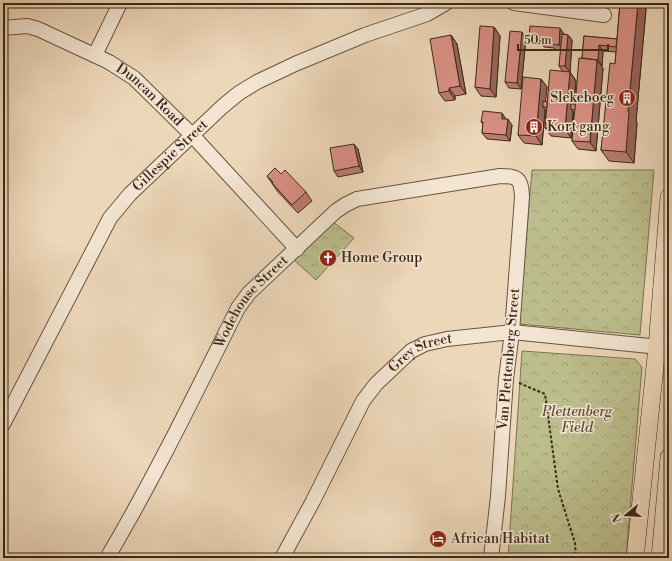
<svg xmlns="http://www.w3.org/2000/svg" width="672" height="561" font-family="'Libre Bodoni',serif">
<defs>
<pattern id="forest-crowns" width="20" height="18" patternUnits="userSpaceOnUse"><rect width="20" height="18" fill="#bcbd8d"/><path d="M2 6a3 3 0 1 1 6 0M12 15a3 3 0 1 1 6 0" fill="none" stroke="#a2a279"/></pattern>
</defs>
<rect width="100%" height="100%" fill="#edd7b9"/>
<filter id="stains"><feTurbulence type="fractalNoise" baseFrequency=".005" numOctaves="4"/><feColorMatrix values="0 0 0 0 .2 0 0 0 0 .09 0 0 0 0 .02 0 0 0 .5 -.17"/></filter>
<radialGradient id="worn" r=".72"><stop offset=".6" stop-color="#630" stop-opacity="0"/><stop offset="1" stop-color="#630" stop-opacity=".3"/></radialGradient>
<g fill="url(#forest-crowns)" stroke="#7a7352">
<polygon points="532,170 654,170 640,335 519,324"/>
<polygon points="333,222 354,238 316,280 294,260"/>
<polygon points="522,351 635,359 642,367 626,558 508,558"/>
</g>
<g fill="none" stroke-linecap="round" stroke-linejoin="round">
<g stroke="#665440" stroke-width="16">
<g id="minor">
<polyline points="514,3 604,15"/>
<path id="s1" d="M 3,28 L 27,26 L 38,29 L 109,62 L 134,78 L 192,135 L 297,249"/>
<polyline points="95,55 120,3"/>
<path id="s2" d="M 3,424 L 110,218 L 130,194 L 223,106 L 239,93 L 257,82 L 295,64 L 365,35 L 427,14 L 446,3"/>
<path id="s3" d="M 107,558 C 155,477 196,392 238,308 L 249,293 L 336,211 L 345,205 L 357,199 L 500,176 C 519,176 521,179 522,197 L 512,332 L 506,379 L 498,496 L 491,558"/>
<path id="s4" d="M 282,558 L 313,501 L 363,401 L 376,384 L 411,351 L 425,344 L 447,339 L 512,332 L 669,348"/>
</g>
</g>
<g stroke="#392917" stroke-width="18">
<g id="major">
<polyline points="635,558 657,347 669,197"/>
<polyline points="660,558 669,457"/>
</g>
</g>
<polyline stroke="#392917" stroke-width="2" stroke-dasharray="3 2" stroke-linecap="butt" points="519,383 545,394 558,489 575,543 576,558"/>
<use href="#minor" stroke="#f3e5d2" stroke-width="14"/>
<use href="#major" stroke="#edd7b9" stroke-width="17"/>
</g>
<g fill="#bb7c72" stroke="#392917">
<polygon points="620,3 642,3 646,9 636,121 637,123 634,163 609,161 601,150 615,64 616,52 603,51 602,66 601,66 603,68 596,151 578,149 572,141 574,112 573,112 571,138 551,136 545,128 546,110 545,110 542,145 524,143 518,135 541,79 547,87 545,102 547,102 570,72 576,81 574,104 575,104 582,58 584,36 617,39"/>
<polygon points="494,27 500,36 496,97 481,96 475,87"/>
<polygon points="564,34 568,35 572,40 570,72 563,72 559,66 561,50 556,50 554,48 544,47 542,44 534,43 529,37"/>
<polygon points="451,35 457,44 466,94 455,96 455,100 445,101 439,93"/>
<polygon points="526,38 521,89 509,88 505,82"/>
<polygon points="506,119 512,125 510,141 487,139 482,133 483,124 481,122"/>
<polygon points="358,149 363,172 338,177 334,171"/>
<polygon points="267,176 306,192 312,201 298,213 278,192"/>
</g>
<g fill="#99655d" stroke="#392917">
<polygon points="638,3 642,3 646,9 636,121 637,123 634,163 626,152 628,112"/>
<polygon points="494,27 500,36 496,97 490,89"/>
<polygon points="560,28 564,34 563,50 559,45"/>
<polygon points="522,32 526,38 521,89 517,83"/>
<polygon points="451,35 457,44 466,94 460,86"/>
<polygon points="568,35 572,40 570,72 565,66"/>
<polygon points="599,45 603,51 602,66 598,60"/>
<polygon points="597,60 603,68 596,151 590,142"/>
<polygon points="570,72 576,81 573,109 571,109 573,112 571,138 565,129"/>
<polygon points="541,79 547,87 545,107 543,107 545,110 542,145 536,136"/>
<polygon points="449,88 455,96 455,100 449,91"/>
<polygon points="502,113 506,119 506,124 502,119"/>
<polygon points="508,119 512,125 510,141 506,135"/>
<polygon points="354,144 358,149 363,172 359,166"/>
</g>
<g fill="#da9085" stroke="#392917">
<polygon points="620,3 638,3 628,112 629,112 626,152 601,150 610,63 615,64"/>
<polygon points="480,26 494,27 490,89 475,87"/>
<polygon points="530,26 560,28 559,45 551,44 552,42 540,41 540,38 529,37"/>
<polygon points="510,31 522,32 517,83 505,82"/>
<polygon points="562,34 568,35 565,66 559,66"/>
<polygon points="451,35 460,86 449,88 449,91 439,93 430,39"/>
<polygon points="584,36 617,39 616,47 599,45 598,60 582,58"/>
<polygon points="579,58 597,60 590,142 572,141"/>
<polygon points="550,70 570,72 565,129 545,128"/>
<polygon points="523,77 541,79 536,136 518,135"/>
<polygon points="543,101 547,102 547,107 543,107"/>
<polygon points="571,104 575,104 575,110 571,109"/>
<polygon points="483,111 502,113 502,119 508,119 506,135 482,133 483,122 481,122"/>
<polygon points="354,144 359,166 334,171 330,148"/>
<polygon points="275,168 281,174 285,170 306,192 292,205 272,183 273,182 267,176"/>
</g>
<defs>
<g id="building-disc" transform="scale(0.9)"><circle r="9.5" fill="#8f2418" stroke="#f3e5d2"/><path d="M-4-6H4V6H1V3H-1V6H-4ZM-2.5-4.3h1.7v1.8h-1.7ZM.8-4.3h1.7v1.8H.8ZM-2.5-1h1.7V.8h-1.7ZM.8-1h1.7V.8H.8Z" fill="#fff"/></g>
<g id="church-disc" transform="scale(0.9)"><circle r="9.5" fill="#8f2418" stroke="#f3e5d2"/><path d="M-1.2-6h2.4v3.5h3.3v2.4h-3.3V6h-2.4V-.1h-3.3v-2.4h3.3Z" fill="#fff"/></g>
<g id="hotel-disc" transform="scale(0.9)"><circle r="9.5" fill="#8f2418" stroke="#f3e5d2"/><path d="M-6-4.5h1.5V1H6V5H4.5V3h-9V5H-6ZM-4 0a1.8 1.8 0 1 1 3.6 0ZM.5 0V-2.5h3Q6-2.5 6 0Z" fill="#fff"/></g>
</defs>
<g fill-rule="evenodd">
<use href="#building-disc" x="627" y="98"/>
<use href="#building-disc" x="534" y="127"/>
<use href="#church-disc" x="328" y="258"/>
<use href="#hotel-disc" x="438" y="539"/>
</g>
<g text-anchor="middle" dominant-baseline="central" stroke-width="3" stroke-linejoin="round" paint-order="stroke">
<g font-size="14" fill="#392917" stroke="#f3e5d2">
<text stroke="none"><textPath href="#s1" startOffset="166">Duncan Road</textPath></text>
<text stroke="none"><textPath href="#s2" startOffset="319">Gillespie Street</textPath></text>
<text stroke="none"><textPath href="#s3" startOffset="295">Wodehouse Street</textPath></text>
<text stroke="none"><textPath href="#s4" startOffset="254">Grey Street</textPath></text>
<text transform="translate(509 359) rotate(-85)">Van Plettenberg Street</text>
</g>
<g font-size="14" fill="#392917" stroke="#f3e5d2" text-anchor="start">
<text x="614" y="98" text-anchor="end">Slekeboeg</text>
<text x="547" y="127">Kort gang</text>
<text x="341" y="258">Home Group</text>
<text x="451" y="539">African Habitat</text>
</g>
<g font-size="14" font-style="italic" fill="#5a4e34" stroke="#f3e5d2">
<text x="577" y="412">Plettenberg<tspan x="577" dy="16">Field</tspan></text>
</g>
</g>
<rect width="672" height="561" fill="none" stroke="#edd7b9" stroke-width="16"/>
<rect x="4" y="4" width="664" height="553" fill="none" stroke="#392917" stroke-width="2"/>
<rect x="8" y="8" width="656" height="545" fill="none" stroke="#392917"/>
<g transform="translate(626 515) rotate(252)" stroke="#f3e5d2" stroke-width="3" paint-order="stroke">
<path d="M0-3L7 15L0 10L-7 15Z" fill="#392917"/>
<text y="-6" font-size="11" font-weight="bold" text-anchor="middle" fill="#392917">N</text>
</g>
<path d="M518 44v6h90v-6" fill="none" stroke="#392917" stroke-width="2"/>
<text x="524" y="44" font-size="12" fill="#392917" stroke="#f3e5d2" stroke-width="3" paint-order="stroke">50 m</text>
<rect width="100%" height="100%" filter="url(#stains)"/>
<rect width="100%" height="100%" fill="url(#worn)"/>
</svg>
